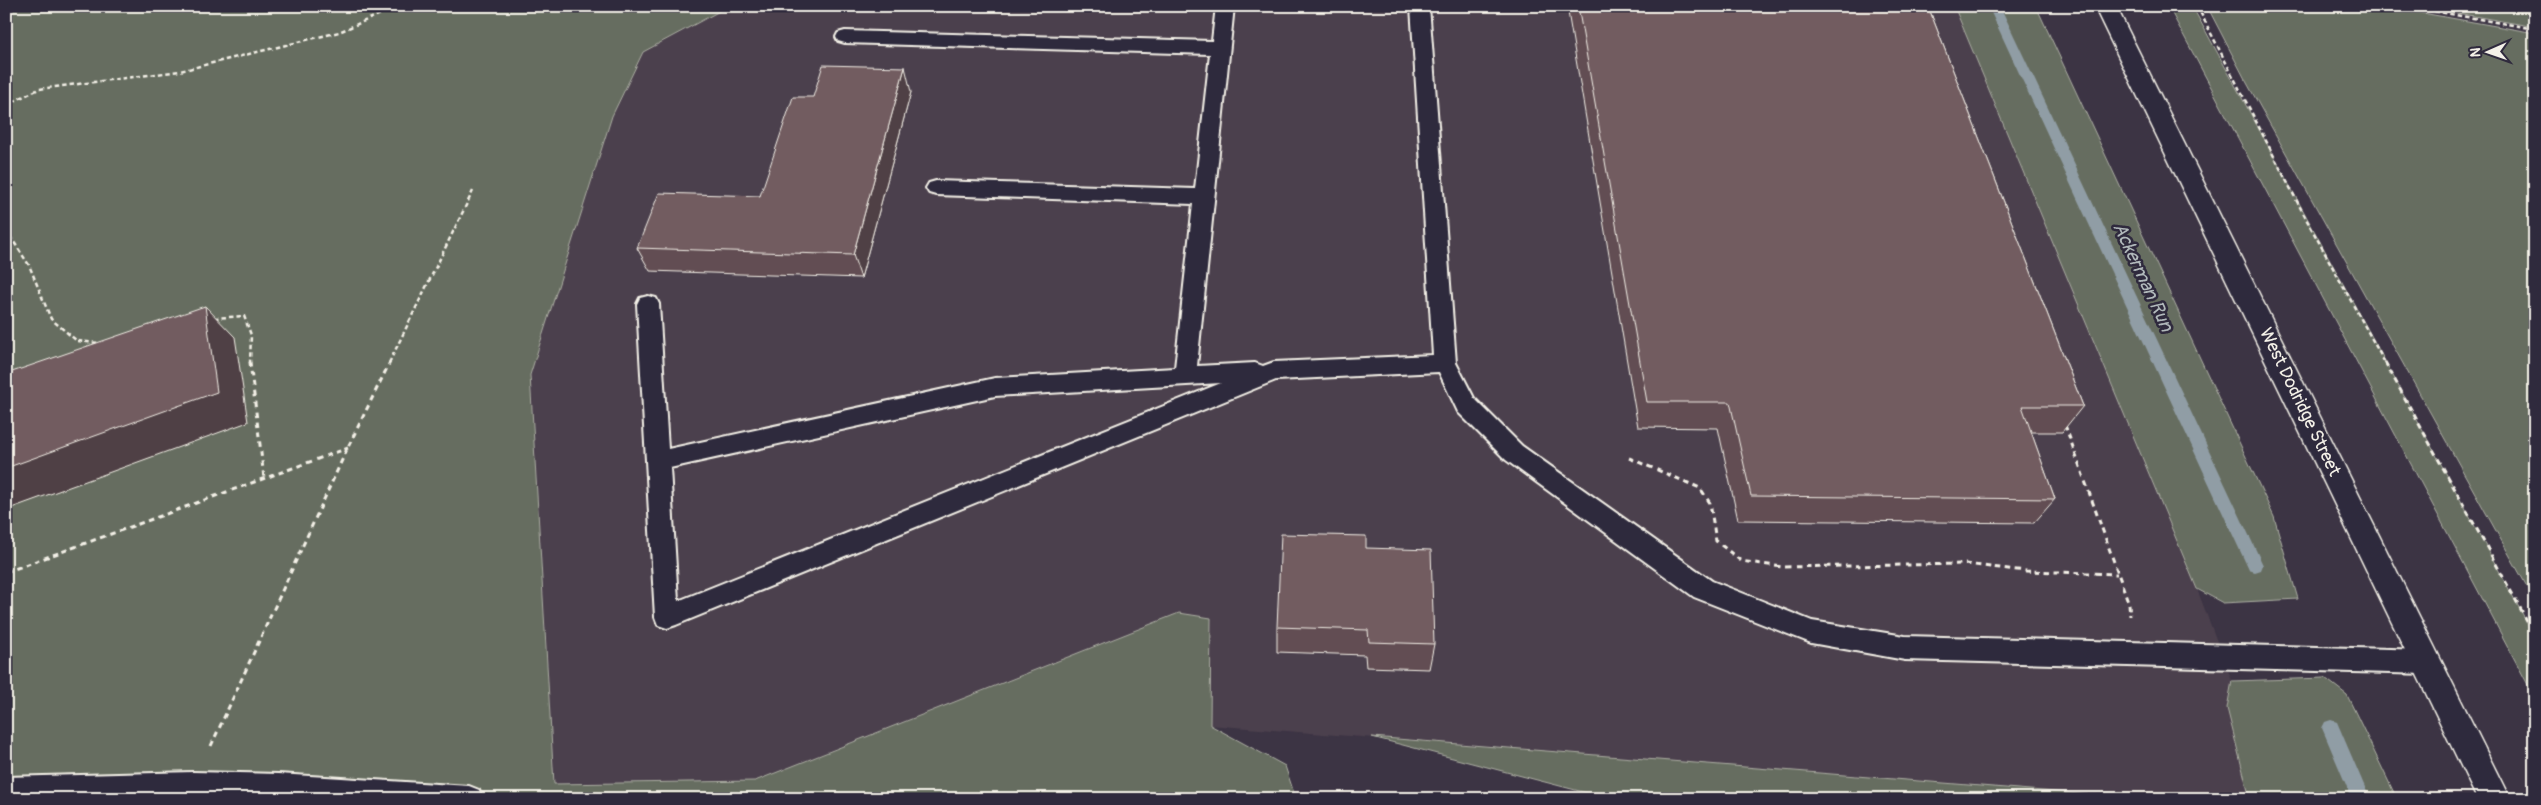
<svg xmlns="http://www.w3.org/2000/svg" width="2541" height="805" font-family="Pangolin,sans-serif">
<rect width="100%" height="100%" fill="#3c3444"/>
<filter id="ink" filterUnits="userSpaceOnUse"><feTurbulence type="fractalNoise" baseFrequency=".02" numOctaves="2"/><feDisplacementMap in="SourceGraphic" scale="10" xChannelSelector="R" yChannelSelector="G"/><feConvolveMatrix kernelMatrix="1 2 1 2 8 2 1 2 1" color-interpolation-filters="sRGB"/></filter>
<g filter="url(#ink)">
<polygon fill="#4c404d" points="729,6 1954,6 2197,589 2232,681 2227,708 2250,799 2142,799 1210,725 1211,618 1179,613 755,781 554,784 527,317 582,178 643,52"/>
<g fill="#666d60" stroke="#adafa4">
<polygon points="6,6 729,6 643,52 612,116 530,375 554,784 755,781 1179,613 1211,618 1210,725 1285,766 1296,799 6,799"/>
<polygon points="1954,6 2036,6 2274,517 2298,599 2223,603 2197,589"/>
<polygon points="2168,6 2192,6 2535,637 2535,698"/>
<polygon points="2207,6 2383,6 2535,33 2535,601 2247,83"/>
<polygon points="2418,6 2535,6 2535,27"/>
<polygon points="2325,678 2347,695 2397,799 2250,799 2227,708 2232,681"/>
<polygon points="1372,737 2142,799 1610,799"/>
</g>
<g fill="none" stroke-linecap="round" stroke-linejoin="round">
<g fill="#909da5" fill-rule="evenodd">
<polygon points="1988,6 2000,6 2263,565 2261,570 2255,572 2249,570"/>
<polygon points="2331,720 2337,722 2370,799 2352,799 2322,728 2325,722"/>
</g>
<g stroke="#f4f1e8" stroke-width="4">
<g id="service">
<path d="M 1216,6 L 1234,6 L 1197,366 L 1255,363 L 1263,366 L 1274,362 L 1433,355 L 1411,6 L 1429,6 L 1456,363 L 1474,398 L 1522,446 L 1712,581 L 1812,621 L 1905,636 L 2427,650 L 2436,654 L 2440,662 L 2436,670 L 2427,674 L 1905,660 L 1811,643 L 1694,597 L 1506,460 L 1458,412 L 1439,372 L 1276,380 L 676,625 L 667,628 L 658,625 L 655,617 L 637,304 L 640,298 L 648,296 L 656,298 L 659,304 L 668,449 L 995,378 L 1175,368 L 1193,204 L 936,195 L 929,193 L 926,188 L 929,183 L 936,181 L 1195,189 L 1210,54 L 845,43 L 838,41 L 836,37 L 838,33 L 845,31 L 1212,41 ZM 1221,383 L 678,601 L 670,468 L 995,396 Z"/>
<polygon points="193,772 278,774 469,786 479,790 482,799 6,799 6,777"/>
</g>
</g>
<g stroke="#f4f1e8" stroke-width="3">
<polygon id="secondary" points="2094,6 2116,6 2510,799 2477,799"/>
</g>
<g stroke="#f4f1e8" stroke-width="2.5" stroke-dasharray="4.5 3" stroke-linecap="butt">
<polyline points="2197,6 2303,213 2385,363"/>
<polyline points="2405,6 2535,29"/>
<polyline points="6,10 13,6"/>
<polyline points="6,105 39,89 180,71 339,32 399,6"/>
<polyline points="6,230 29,265 51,319 77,341 99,343"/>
<polyline points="214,318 244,316 251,335 250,363"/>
<polyline points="389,363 473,191"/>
</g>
<g stroke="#f4f1e8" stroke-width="3" stroke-dasharray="5.5 4.5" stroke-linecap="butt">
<polyline points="250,362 264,478"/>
<polyline points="2385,362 2535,635"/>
<polyline points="2065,425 2129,604 2130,616"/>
<polyline points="1629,458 1700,488 1710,503 1716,541 1741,561 1782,567 1965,564 2026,571 2117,574"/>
<polyline points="6,572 348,448"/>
<polyline points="211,746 348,447 390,362"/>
</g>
<use href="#service" fill="#2f2a3d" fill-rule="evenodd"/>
<use href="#secondary" fill="#2f2a3d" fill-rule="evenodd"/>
</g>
<g fill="#624e53" stroke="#f4f1e8">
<polygon points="1567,6 1928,6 2083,406 2062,432 2031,432 2055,499 2034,523 1738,520 1718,428 1638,427"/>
<polygon points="911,92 861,278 650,271 637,248 760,196 813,97"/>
<polygon points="1366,548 1434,644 1429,669 1366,667 1365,655 1277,652 1277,627"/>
</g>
<g fill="#504044" stroke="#f4f1e8">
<polygon points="905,67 911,92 861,278 853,255"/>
<polygon points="205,306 235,337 248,422 6,510 6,468"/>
</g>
<g fill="#725b61" stroke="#f4f1e8">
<polygon points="1578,6 1928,6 2083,406 2022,406 2055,499 1751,496 1730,402 1647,402"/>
<polygon points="823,65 905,67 853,255 637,248 659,193 760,196 793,97 813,97"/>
<polygon points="205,306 217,392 6,468 6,374"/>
<polygon points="1281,534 1366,536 1366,548 1431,550 1434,644 1369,642 1368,630 1277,627"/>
</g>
</g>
<g text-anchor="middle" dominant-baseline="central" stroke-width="5" stroke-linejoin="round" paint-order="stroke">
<g font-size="18" fill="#f4f1e8" stroke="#2f2a3d">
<text transform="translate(2300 402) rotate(64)">West Dodridge Street</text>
</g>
<g font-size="19" font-style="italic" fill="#b1b9bb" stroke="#2f2a3d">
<text transform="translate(2143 277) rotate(65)">Ackerman Run</text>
</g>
</g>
<rect width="2541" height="805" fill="none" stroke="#2f2a3d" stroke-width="25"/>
<rect x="12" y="12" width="2516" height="780" fill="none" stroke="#f4f1e8" stroke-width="2" filter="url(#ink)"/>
<g transform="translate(2488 52) rotate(268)" stroke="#2f2a3d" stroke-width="4" paint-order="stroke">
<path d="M0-4L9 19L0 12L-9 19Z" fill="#f4f1e8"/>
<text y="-8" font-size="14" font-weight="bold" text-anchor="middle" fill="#f4f1e8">N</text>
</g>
</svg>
